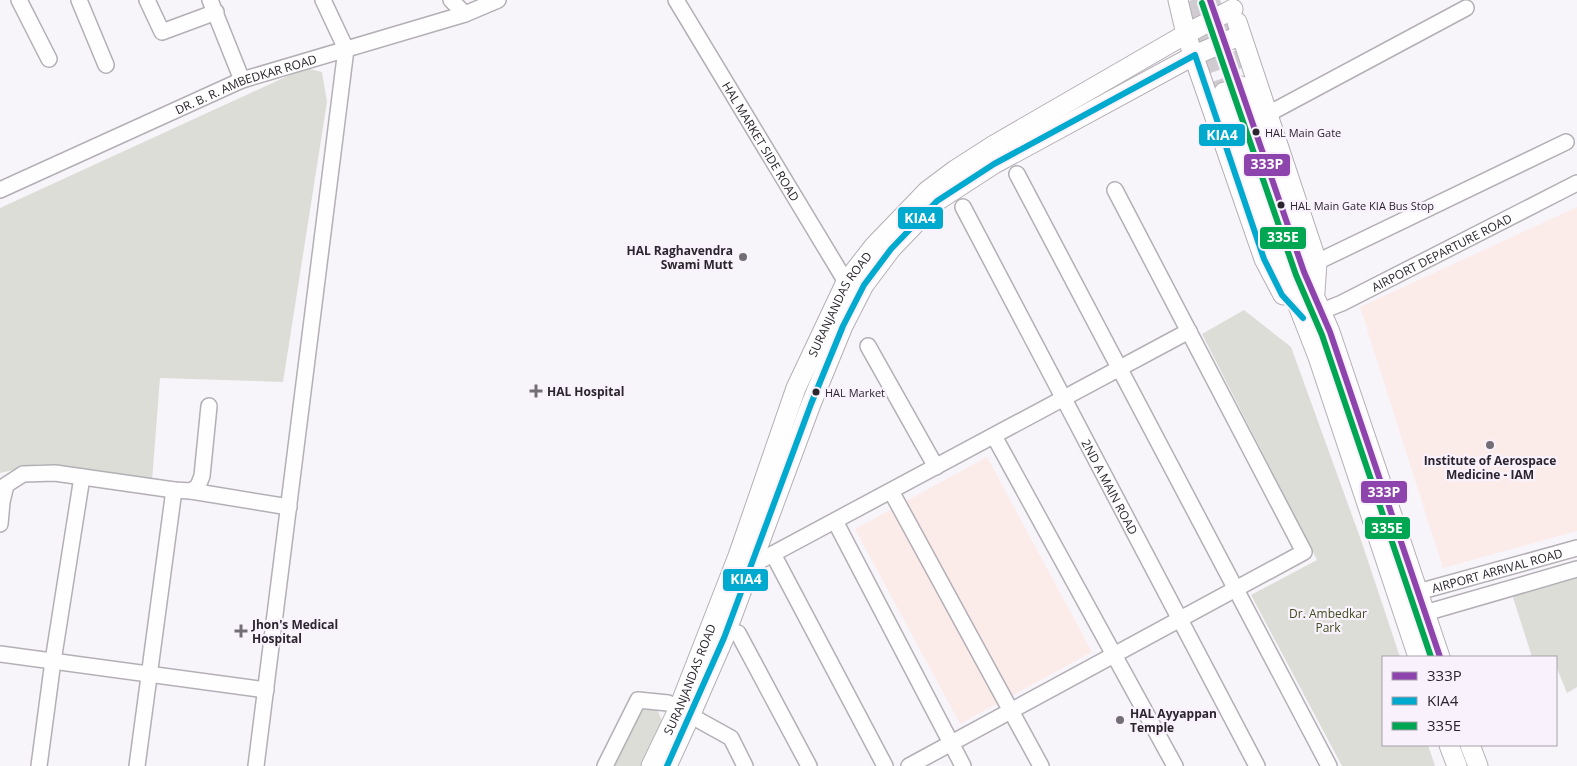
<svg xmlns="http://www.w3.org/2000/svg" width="1577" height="766" font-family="'Open Sans',sans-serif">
<rect width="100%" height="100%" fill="#f8f5fa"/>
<g fill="#fbecea">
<polygon points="1577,207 1577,531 1443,568 1360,307"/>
<polygon points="987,457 1092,652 960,724 855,529"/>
</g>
<g fill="#dbddd6">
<polygon points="305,68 322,72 327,102 283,382 160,378 152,481 40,464 0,473 0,208"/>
<polygon points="1244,310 1291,347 1361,540 1400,657 1383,657 1383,745 1428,745 1435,766 1342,766 1251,595 1317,560 1202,334"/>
<polygon points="1577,574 1577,687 1567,693 1556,666 1556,657 1532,657 1511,591"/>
<polygon points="656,707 663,723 642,766 614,766 642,710"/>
</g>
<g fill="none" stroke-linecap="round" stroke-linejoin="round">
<g stroke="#cfcbd1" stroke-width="19" stroke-dasharray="19 9" stroke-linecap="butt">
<polyline points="1192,0 1224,92"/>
<polyline points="1210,0 1241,86"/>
</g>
<g stroke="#b4afb6" stroke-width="18">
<g id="minor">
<polyline points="19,0 49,59"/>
<polyline points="79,0 106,65"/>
<polyline points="147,0 162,32 216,12"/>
<polyline points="210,0 242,80"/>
<polyline points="451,0 465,14"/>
<path id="s1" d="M 676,0 L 846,282 L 852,289"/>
<polyline points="1268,114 1466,8"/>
<polyline points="1017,174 1329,766"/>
<path id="s2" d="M 0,190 L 242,80 L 465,14 L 498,0"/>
<path id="s3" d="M 963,207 L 1257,766"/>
<polyline points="1317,262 1566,142"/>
<path id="s4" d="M 1312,315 L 1342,303 L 1577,183"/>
<polyline points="868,346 936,467"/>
<polyline points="994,436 1175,766"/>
<polyline points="191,491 198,486 202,476 209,406"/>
<polyline points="891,491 1041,766"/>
<polyline points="835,521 963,766"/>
<polyline points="0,524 2,502 6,485 23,474 55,473 174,490 191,491 289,507"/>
<polyline points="773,554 885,766"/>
<polyline points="746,561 752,565 1189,331"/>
<path id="s5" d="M 1418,592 L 1577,548"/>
<polyline points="1425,613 1577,569"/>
<polyline points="738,633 809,766"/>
<polyline points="0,654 266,690"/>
<polyline points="39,766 53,661 82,477"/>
<polyline points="137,766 174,490"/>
<polyline points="256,766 346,49 323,0"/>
<polyline points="605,766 638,700 668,703 731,738 745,766"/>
<polyline points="909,766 1304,552 1115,190"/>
</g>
</g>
<g stroke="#b4afb6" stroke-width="21">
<g id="major">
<polyline points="1178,0 1186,34 1264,259 1283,295"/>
<polyline points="1237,22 1317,262 1315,292"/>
<polyline points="1241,86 1304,272 1330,332 1440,657"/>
<polyline points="1224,92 1285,272 1318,357 1418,657"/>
<polyline points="1449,745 1457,766"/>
<polyline points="1470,745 1478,766"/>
<path id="s6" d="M 651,766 L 678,710 L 738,556 L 796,388 L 846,282 L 874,246 L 927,191 L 955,170 L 994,145 L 1186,34 L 1233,9"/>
<polyline points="667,766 690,716 724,638 811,404 843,326 864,285 891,249 937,201 994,164 1195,55 1241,35"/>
</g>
</g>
<use href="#minor" stroke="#fefefe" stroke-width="15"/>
<use href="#major" stroke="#fefefe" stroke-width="19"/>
<g stroke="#f9f2fd" stroke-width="10">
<polyline id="bus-1" points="1210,0 1304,272 1330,332 1440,657"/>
</g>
<g stroke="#f9f2fd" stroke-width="10">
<polyline id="bus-2" points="667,766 724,638 811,404 843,326 864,285 891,249 937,201 994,164 1195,55 1264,259 1282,295 1303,318"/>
</g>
<g stroke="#f9f2fd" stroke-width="10">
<polyline id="bus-3" points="1202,3 1296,275 1322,335 1431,657"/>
</g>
<use href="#bus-1" stroke="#8e44ad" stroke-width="6"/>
<use href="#bus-2" stroke="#00a9ce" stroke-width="6"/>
<use href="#bus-3" stroke="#00a651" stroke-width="6"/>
</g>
<g fill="#2b252e" stroke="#f9f2fd" stroke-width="2">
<circle cx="1256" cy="132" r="4.5"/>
<circle cx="1281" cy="205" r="4.5"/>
<circle cx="816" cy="392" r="4.5"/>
</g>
<g fill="#736e75" stroke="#f9f2fd" stroke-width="2">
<circle cx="743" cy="257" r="5"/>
<path d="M533.5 383.5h5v5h5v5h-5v5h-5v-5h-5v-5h5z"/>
<circle cx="1490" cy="445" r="5"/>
<path d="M238.5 623.5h5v5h5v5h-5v5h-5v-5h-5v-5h5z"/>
<circle cx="1120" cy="720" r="5"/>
</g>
<g text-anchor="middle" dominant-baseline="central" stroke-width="4.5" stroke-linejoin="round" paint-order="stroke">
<g font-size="11" fill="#2b252e" stroke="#f9f2fd" text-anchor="start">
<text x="1265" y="132">HAL Main Gate</text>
<text x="1290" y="205">HAL Main Gate KIA Bus Stop</text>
<text x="825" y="392">HAL Market</text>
</g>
<g font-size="12" fill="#2b252e" stroke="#f9f2fd">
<text stroke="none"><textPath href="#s2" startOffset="268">DR. B. R. AMBEDKAR ROAD</textPath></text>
<text stroke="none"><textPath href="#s1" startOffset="165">HAL MARKET SIDE ROAD</textPath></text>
<text stroke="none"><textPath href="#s4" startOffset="144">AIRPORT DEPARTURE ROAD</textPath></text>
<text stroke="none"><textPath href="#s6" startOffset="500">SURANJANDAS ROAD</textPath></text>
<text stroke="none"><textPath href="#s3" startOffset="316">2ND A MAIN ROAD</textPath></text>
<text stroke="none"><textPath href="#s5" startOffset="82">AIRPORT ARRIVAL ROAD</textPath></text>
<text stroke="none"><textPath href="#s6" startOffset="95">SURANJANDAS ROAD</textPath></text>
</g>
<g font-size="12" font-weight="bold" fill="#2b252e" stroke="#f9f2fd" text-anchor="start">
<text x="733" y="250" text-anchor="end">HAL Raghavendra<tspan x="733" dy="14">Swami Mutt</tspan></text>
<text x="547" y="391">HAL Hospital</text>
<text x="1490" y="460" text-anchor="middle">Institute of Aerospace<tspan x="1490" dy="14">Medicine - IAM</tspan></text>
<text x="252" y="624">Jhon's Medical<tspan x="252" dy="14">Hospital</tspan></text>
<text x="1130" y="713">HAL Ayyappan<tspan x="1130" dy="14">Temple</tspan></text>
</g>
<g font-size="12" fill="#424f20" stroke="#f9f2fd">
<text x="1328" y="613">Dr. Ambedkar<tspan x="1328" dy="14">Park</tspan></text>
</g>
</g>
<g stroke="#f9f2fd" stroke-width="2">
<rect x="1198" y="123" width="48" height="24" rx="5" fill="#00a9ce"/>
<rect x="1243" y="153" width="48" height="24" rx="5" fill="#8e44ad"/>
<rect x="897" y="206" width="47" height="24" rx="5" fill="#00a9ce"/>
<rect x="1259" y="226" width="48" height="24" rx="5" fill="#00a651"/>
<rect x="1360" y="480" width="48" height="24" rx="5" fill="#8e44ad"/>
<rect x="1364" y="516" width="47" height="24" rx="5" fill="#00a651"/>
<rect x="722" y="568" width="47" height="24" rx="5" fill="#00a9ce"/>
</g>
<g font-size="14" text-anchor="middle" font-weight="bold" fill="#fff">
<text x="1222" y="140">KIA4</text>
<text x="1267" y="169">333P</text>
<text x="920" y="223">KIA4</text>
<text x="1283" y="242">335E</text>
<text x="1384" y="497">333P</text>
<text x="1387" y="533">335E</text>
<text x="746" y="584">KIA4</text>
</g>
<rect x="1382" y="656" width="175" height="90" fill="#f9f2fd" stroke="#a7a0aa"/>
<rect x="1392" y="672" width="25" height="8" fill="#8e44ad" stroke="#a7a0aa"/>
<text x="1427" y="681" font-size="15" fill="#2b252e">333P</text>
<rect x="1392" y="697" width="25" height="8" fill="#00a9ce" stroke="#a7a0aa"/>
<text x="1427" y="706" font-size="15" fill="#2b252e">KIA4</text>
<rect x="1392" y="722" width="25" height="8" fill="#00a651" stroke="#a7a0aa"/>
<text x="1427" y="731" font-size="15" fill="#2b252e">335E</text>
</svg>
